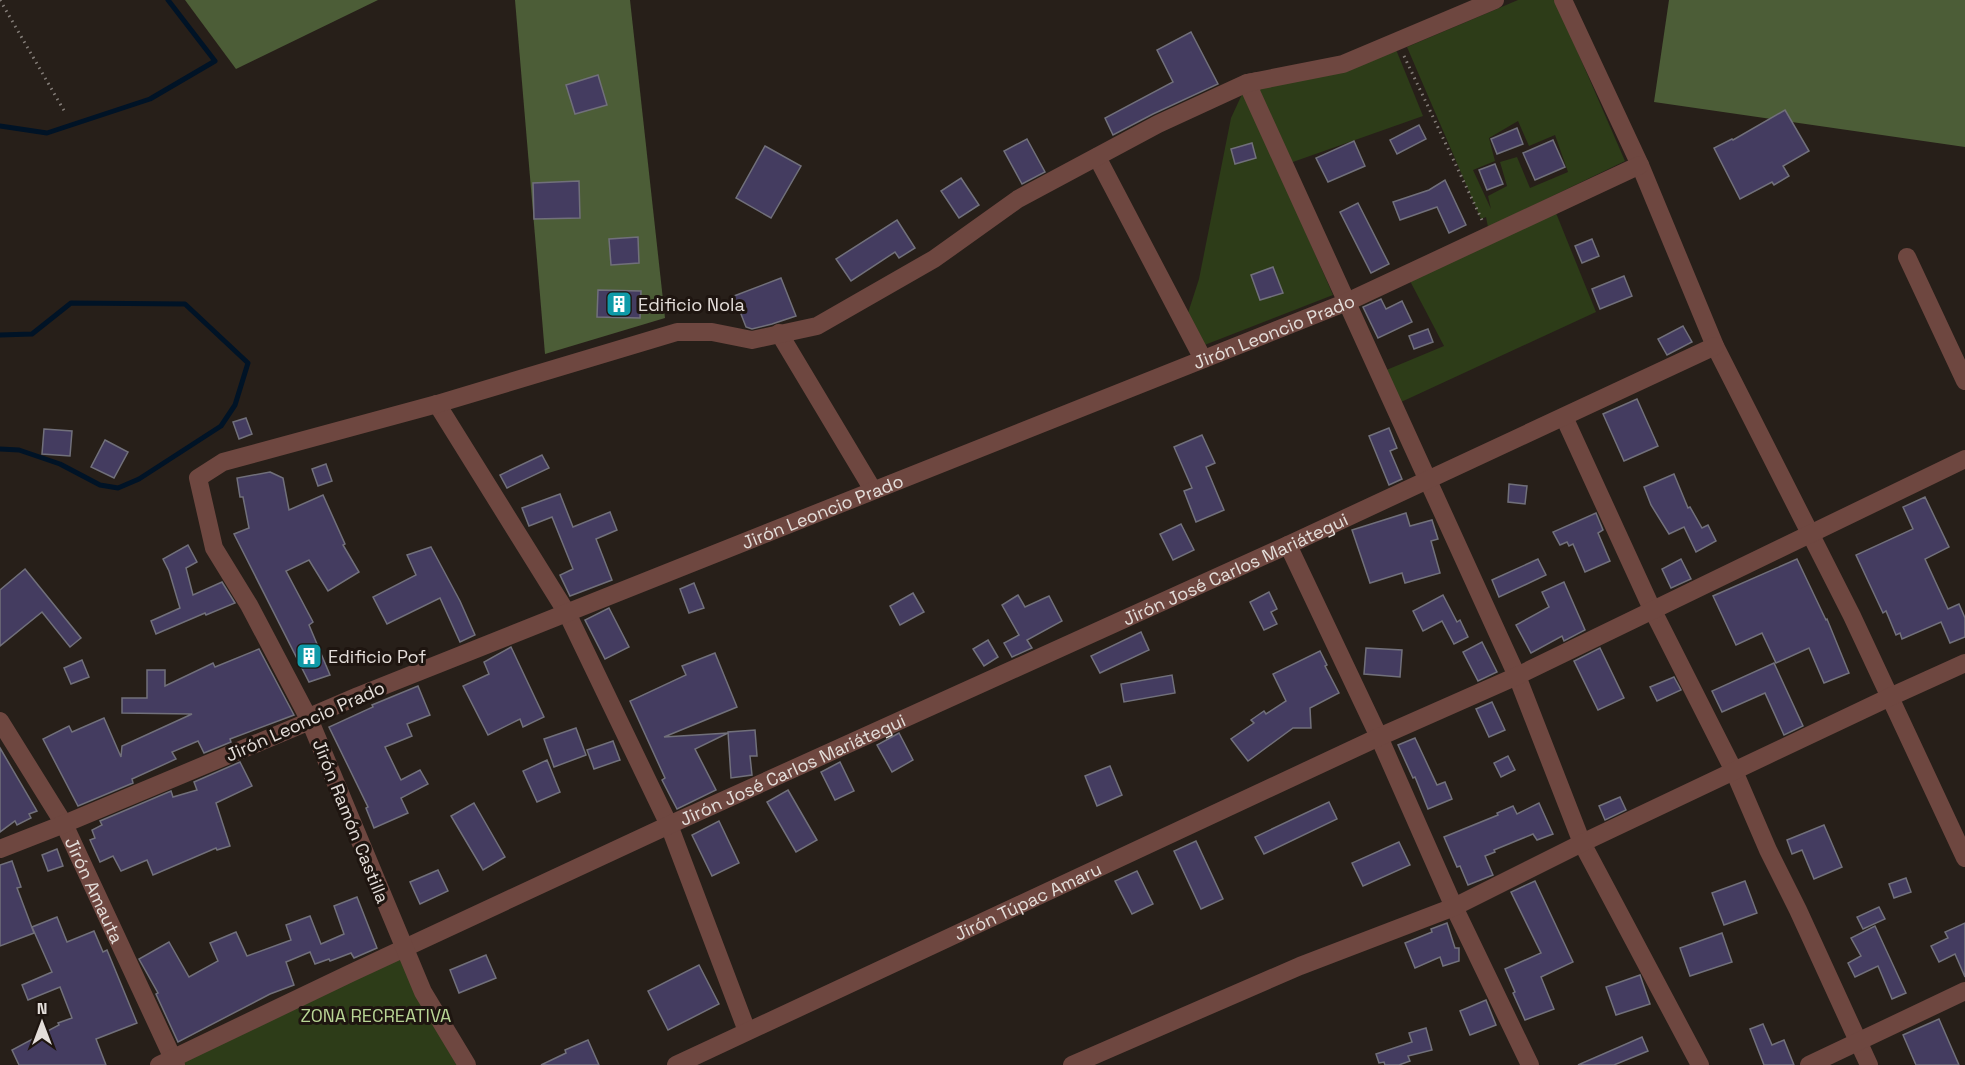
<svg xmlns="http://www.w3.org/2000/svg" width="1965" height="1065" font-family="'Space Grotesk',sans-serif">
<rect width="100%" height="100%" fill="#271f19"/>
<g fill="#2d3c18" fill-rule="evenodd">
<path d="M 1518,0 L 1555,0 L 1625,161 L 1488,227 L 1486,217 L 1481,219 L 1407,47 ZM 1518,121 L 1529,146 L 1555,135 L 1568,172 L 1530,188 L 1517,157 L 1500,162 L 1507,186 L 1488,196 L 1491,209 L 1473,170 L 1495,161 L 1489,138 Z"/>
<polygon points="1395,47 1423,116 1290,163 1255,87"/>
<polygon points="1244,90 1333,295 1202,346 1188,313 1199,279 1231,118"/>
<polygon points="1556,213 1596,312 1399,403 1384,371 1444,346 1410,281"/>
<polygon points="396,952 465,1065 176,1065"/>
</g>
<g fill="#4c5d37">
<polygon points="185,0 378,0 236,69"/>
<polygon points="515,0 630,0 665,318 545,354"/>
<polygon points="1669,0 1965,0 1965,147 1654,102"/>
</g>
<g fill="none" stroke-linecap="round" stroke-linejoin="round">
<g stroke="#001326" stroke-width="5">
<polyline points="0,126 47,133 150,99 215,61 168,0"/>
<polyline points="0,335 32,334 71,303 185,304 248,363 235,405 221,426 139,479 118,488 100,485 60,464 19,450 0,449"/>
</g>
</g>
<g fill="#443c60" stroke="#71707b" stroke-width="1.5">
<polygon points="1191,32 1218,84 1153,114 1113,135 1105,118 1173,82 1157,50"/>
<polygon points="598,75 607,105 575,114 566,85"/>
<polygon points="1785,110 1809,151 1783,166 1789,176 1774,185 1772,182 1740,199 1714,148 1732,139 1733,140"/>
<polygon points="1419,125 1426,139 1397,154 1390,140"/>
<polygon points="1517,128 1523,144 1497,154 1491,139"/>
<polygon points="1027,139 1045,172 1022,184 1004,151"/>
<polygon points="1553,140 1565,167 1535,180 1523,153"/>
<polygon points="1354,141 1365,166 1328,182 1316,158"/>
<polygon points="1252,143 1256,158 1235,164 1231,149"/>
<polygon points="765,146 801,166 771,218 736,198"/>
<polygon points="1495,164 1503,184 1487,190 1479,170"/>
<polygon points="961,178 979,205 959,218 941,191"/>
<polygon points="1445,180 1466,225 1449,233 1437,207 1400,220 1393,202 1429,190"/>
<polygon points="579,181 580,218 534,219 533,183"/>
<polygon points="1358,203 1389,264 1371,273 1340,212"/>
<polygon points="897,220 915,248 899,258 895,252 851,281 836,259"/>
<polygon points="638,237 639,263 611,265 609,239"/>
<polygon points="1592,239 1599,256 1582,263 1575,246"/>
<polygon points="1273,267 1283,293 1260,300 1251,275"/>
<polygon points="1624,276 1632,296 1600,309 1592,289"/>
<polygon points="781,278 796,316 772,324 752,329 746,327 734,296"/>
<polygon points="598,290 641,291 640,318 597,317"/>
<polygon points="1381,299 1386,309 1402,301 1412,322 1378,338 1363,307"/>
<polygon points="1683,326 1692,342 1667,355 1658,339"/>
<polygon points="1428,329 1433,342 1414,349 1409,336"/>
<polygon points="1637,399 1658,446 1624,461 1603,414"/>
<polygon points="246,418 252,434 239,439 233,422"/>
<polygon points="1389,428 1397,448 1390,451 1402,479 1389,485 1369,436"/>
<polygon points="44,429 72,431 70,456 42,454"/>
<polygon points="1202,435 1215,463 1206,467 1224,510 1196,522 1184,491 1192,488 1174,447"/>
<polygon points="105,440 128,452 114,478 91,467"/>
<polygon points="542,455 549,468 507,488 500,475"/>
<polygon points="326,464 332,481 318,486 312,469"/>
<polygon points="270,472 283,478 289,510 323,495 345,544 343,545 359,572 328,591 309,560 286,571 313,622 309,625 330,675 309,682 234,534 249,528 243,497 240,497 237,478"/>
<polygon points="1674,474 1688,508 1690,507 1702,528 1708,525 1716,541 1696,552 1684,527 1669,534 1651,505 1644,487"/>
<polygon points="1509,484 1527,486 1525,504 1508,502"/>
<polygon points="560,494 573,527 610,512 617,530 596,539 612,580 570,596 560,575 573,569 552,517 529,526 522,508"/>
<polygon points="1925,497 1949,547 1925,559 1948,609 1959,604 1965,618 1965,637 1950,643 1941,622 1902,639 1900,633 1896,635 1886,611 1883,613 1856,555 1913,529 1903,507"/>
<polygon points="1406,513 1410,526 1432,520 1438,539 1431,541 1440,573 1405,583 1402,573 1370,583 1352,530"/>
<polygon points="1596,513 1603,530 1598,533 1610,561 1585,572 1573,544 1569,546 1567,542 1560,545 1553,532"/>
<polygon points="1181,524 1194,550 1173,560 1160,534"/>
<polygon points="188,545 197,562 186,568 193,595 222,582 235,603 206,615 205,613 156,634 151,621 180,608 169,571 163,559"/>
<polygon points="431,547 460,601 475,635 460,642 440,598 387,624 373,597 416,575 407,555"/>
<polygon points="1538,559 1546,575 1499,597 1492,580"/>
<polygon points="1681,559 1691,579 1671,588 1662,569"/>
<polygon points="1797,559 1826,620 1827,619 1849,673 1824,683 1809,648 1776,663 1762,633 1736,645 1713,596"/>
<polygon points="25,569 81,638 70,647 42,612 0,646 0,590"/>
<polygon points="1564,582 1585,630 1564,641 1562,636 1531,653 1516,625 1549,607 1542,592"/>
<polygon points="694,583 704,608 689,613 680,589"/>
<polygon points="1269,592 1277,609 1271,612 1277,624 1264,630 1250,602"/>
<polygon points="913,593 924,612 900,625 890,606"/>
<polygon points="1018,595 1025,607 1049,596 1062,621 1027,640 1032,648 1012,657 1004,643 1019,635 1002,605"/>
<polygon points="1443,595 1457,622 1460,620 1468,637 1454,644 1442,621 1423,631 1413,611"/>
<polygon points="609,608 629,647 605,659 585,620"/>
<polygon points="1141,632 1149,650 1100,673 1091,656"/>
<polygon points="988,640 998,657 984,666 973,649"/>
<polygon points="1482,642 1497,672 1478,681 1463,652"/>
<polygon points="511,647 544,717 523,727 520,719 488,735 463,686 489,674 484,662"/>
<polygon points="1366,648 1402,650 1400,677 1364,674"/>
<polygon points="1600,648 1624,698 1598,710 1574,661"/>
<polygon points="259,649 294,715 230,739 231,742 204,753 198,741 172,752 176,759 132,779 133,783 78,806 43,739 69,726 72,732 104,718 121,757 122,746 192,714 122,713 122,698 147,698 147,670 165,670 165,686 213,663 215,667"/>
<polygon points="1320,651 1327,665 1325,666 1339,693 1310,708 1311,728 1293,728 1248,761 1231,739 1254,723 1251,720 1264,711 1266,714 1286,701 1273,674"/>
<polygon points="715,653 737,707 664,737 728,733 695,749 716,790 677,809 662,780 665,778 630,701 686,675 682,666"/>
<polygon points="82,660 89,677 71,684 64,668"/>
<polygon points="1774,663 1803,726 1784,735 1765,693 1722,712 1712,691"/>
<polygon points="1172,675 1175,693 1124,702 1121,684"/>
<polygon points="1674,677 1681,690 1657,701 1650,687"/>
<polygon points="418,686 430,715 407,724 412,736 385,747 401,780 420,770 428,784 401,798 408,813 374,828 366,808 368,807 329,727 373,707 372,705"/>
<polygon points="1492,702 1505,730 1489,737 1476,709"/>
<polygon points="576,728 586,755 554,767 544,739"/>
<polygon points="755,730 757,756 750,756 752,775 731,778 728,732"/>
<polygon points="899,733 913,760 892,772 877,745"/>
<polygon points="1415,738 1437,785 1445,782 1452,799 1428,809 1415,777 1413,778 1398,745"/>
<polygon points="613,741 620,760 594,769 587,750"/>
<polygon points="0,748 37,811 29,814 31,818 17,825 15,821 0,832"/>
<polygon points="1508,756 1515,770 1501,777 1494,763"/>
<polygon points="547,760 560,792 537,802 523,771"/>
<polygon points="240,762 252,786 216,803 230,846 217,850 216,848 153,875 147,860 121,871 113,856 100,862 90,840 95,838 92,830 102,825 100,821 171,791 173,797 197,790 194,782"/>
<polygon points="840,762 854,791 835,800 821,772"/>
<polygon points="1110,766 1122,795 1097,806 1085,776"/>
<polygon points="788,790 817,840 796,852 767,802"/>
<polygon points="1620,797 1626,810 1605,820 1599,806"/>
<polygon points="1329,802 1337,819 1264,854 1255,837"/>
<polygon points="474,803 505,857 483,870 451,816"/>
<polygon points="1539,803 1553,834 1537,840 1533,834 1494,850 1495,852 1485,856 1493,875 1468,885 1460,866 1457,867 1444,837 1498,815 1497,813 1513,806 1517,814"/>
<polygon points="719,821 739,863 712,876 692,835"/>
<polygon points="1824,825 1842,867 1814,879 1802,850 1792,854 1787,840"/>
<polygon points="1196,841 1223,899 1201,909 1174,851"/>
<polygon points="1399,842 1410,865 1363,886 1352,863"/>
<polygon points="57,849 63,866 48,871 42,855"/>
<polygon points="12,861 21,887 17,888 34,933 0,946 0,865"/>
<polygon points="438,870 448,891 420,904 410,882"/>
<polygon points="1137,871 1153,904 1132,914 1115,881"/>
<polygon points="1906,878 1911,892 1894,898 1889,884"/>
<polygon points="1535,881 1573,962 1541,977 1554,1009 1525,1020 1513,993 1515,992 1505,969 1541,953 1511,892"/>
<polygon points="1745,881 1757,913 1724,925 1712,893"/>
<polygon points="357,897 377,948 354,958 351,953 330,961 329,959 315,964 310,952 286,962 294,985 270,994 178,1042 156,994 158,993 139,959 169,942 189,977 218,961 210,943 236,932 247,956 291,940 286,925 310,916 321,944 344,934 334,906"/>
<polygon points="1879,907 1885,919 1863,929 1857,917"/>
<polygon points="57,917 67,942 94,931 103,952 107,950 137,1023 96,1039 106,1065 19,1065 12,1050 59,1025 58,1023 72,1018 60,987 28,1000 22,985 52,972 32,927"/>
<polygon points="1447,923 1455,948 1459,948 1459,961 1443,966 1440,957 1415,968 1405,943 1432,932 1431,929"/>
<polygon points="1965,923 1965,977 1955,954 1939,962 1931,946 1948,938 1945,932"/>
<polygon points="1875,926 1906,993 1892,999 1878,966 1855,977 1848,963 1861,956 1851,938"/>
<polygon points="1722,933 1732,962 1690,976 1680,948"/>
<polygon points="486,955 496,978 459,993 450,970"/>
<polygon points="699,965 719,1004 668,1030 648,991"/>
<polygon points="1640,975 1650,1004 1616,1015 1606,987"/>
<polygon points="1486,1000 1496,1025 1470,1035 1460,1011"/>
<polygon points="1939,1019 1959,1065 1916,1065 1903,1035"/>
<polygon points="1763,1024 1772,1045 1784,1040 1794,1065 1764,1065 1750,1029"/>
<polygon points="1426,1028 1432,1050 1408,1056 1410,1061 1399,1065 1385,1065 1384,1062 1379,1063 1376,1054 1412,1042 1409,1033"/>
<polygon points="1642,1037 1648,1051 1614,1065 1578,1065"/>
<polygon points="588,1040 599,1065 541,1065 566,1053 565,1050"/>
</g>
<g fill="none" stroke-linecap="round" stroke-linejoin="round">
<g stroke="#857e79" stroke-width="3" stroke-dasharray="1.5 4.5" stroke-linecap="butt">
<polyline points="0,0 66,114"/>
<polyline points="1404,56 1482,220"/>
</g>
<g stroke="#6e4740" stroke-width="18">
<polyline points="1563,0 1640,165 1715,346 1852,616 1965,858"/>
<polyline points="1258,81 1247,83 1517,676 1582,843 1700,1065"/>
<polyline points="1097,157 1203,359"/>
<polyline points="1907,257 1965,381"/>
<polyline points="779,333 873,490"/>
<polyline points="437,404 567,613 669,825 747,1031"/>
<polyline points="1564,417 1652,609 1734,771 1768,850 1798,910 1869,1065"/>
<polyline points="1288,545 1379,737 1454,907 1530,1065"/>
<path id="s1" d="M 0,721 L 64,824 L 176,1065"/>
<path id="s2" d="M 0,849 L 64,824 L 310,721 L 316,714 L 358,696 L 1347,302 L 1640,165"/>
<path id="s3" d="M 159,1065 L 351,973 L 669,825 L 1288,545 L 1715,346"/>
<polyline points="467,1065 423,992 310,721 249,605 214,548 198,478 223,462 437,404 677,332 712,332 752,340 817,326 934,259 1018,199 1158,124 1247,83 1343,64 1495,0"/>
<path id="s4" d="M 676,1065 L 1379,737 L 1517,676 L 1965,459"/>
<polyline points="1072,1065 1300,966 1454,907 1582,843 1890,697 1965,663"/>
<polyline points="1809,1065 1965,991"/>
</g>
</g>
<defs>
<g id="building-square" transform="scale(1.35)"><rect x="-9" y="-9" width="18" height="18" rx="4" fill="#0f9aa8" stroke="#1e1510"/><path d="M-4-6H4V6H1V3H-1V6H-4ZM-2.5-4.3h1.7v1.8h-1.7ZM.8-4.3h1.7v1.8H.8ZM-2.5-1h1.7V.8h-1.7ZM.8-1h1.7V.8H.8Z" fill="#fff"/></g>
</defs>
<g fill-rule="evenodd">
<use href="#building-square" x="619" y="304"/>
<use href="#building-square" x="309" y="656"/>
</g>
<g text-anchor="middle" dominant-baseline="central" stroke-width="6" stroke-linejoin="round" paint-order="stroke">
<g font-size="18" fill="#e4deda" stroke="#1e1510" text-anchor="start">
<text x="638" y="304">Edificio Nola</text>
<text x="328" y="656">Edificio Pof</text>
</g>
<g font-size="18" fill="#e4deda" stroke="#1e1510">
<text stroke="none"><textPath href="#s2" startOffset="1376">Jirón Leoncio Prado</textPath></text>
<text stroke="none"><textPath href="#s2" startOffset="890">Jirón Leoncio Prado</textPath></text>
<text stroke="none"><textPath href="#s3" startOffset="1185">Jirón José Carlos Mariátegui</textPath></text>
<text transform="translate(305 721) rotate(-24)">Jirón Leoncio Prado</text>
<text stroke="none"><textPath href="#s3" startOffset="699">Jirón José Carlos Mariátegui</textPath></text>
<text transform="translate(351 821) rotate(68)">Jirón Ramón Castilla</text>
<text stroke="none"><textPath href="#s1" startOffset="194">Jirón Amauta</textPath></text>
<text stroke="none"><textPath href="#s4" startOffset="388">Jirón Túpac Amaru</textPath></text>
</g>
<g font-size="18" fill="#b8d595" stroke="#1e1510">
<text x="376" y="1015">ZONA RECREATIVA</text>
</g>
</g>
<g transform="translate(42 1023)" stroke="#1e1510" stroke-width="4.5" paint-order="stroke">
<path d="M0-4.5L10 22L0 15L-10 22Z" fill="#e4deda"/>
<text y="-9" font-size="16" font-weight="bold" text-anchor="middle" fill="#e4deda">N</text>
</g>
</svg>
